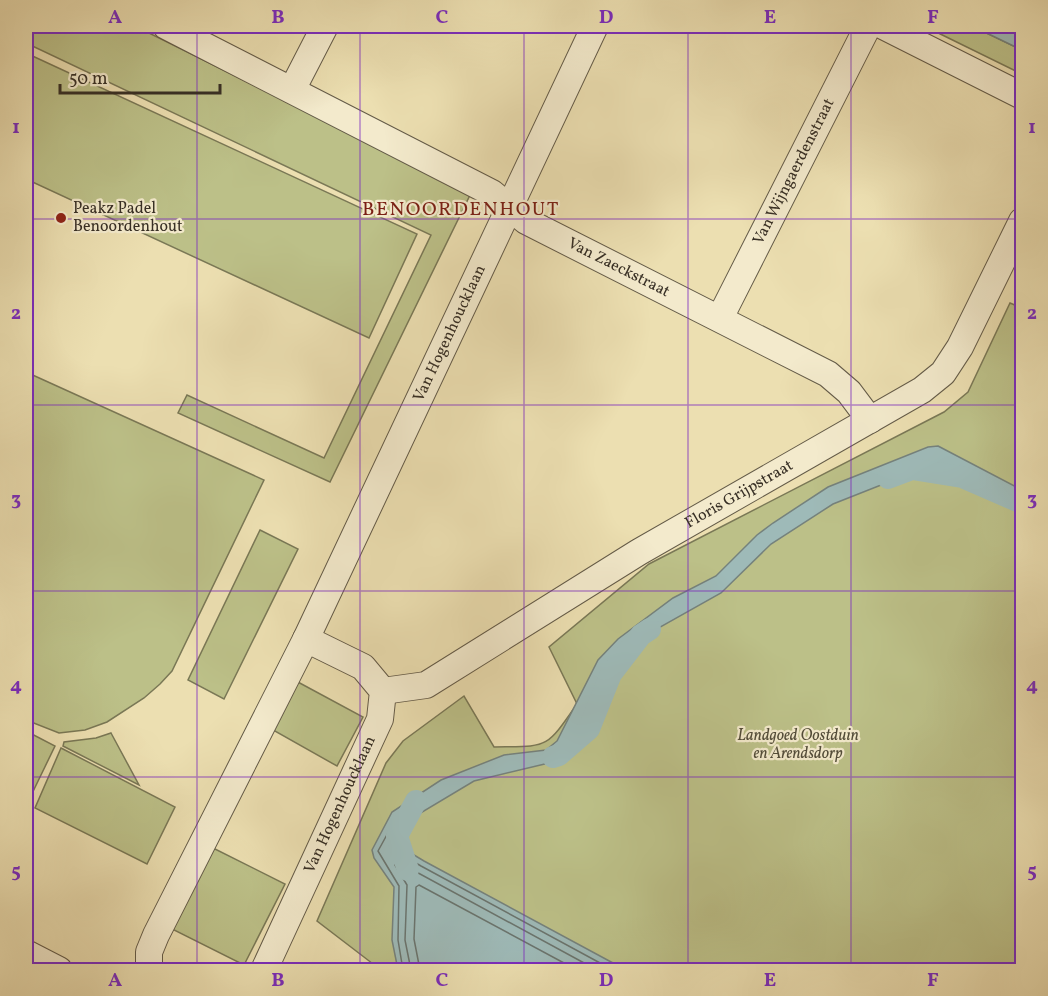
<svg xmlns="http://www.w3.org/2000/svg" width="1048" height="996" font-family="Vollkorn,serif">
<rect width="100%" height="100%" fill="#ecdfb1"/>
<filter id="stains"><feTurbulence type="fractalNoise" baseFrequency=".00333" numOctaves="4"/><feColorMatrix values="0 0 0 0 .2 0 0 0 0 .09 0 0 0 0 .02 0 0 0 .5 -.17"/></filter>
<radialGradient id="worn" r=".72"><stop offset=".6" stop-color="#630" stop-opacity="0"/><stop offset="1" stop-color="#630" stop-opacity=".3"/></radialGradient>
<g fill="#bcc088" stroke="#7a7856" stroke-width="1.5">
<polygon points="26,26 135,26 471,193 330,482 178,413 187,395 324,458 431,235 26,43"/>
<polygon points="924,26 972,26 1022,50 1022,74"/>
<polygon points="26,53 417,234 369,338 26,179"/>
<path d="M 1010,303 L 1022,308 L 1022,970 L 377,970 L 377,967 L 317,921 L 386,763 L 403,741 L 464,696 L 494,747 C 549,746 545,750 577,704 L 549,647 L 649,564 L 944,412 L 968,392 Z"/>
<polygon points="26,372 264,480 172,671 160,684 144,698 107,722 85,730 59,733 26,720"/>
<polygon points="260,530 298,549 224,699 188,680"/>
<polygon points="296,681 363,717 337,766 273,730"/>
<polygon points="26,731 55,746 26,806"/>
<polygon points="111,733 139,785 63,746 64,742 96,738"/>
<polygon points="61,748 175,807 147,864 35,808"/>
<polygon points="211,847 285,884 244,965 170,928"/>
</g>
<g fill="#9ebab8" stroke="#75827d" stroke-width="1.5">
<polygon points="972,26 1017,26 1022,28 1022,50"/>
<polygon points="938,446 1022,490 1022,509 948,471 929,466 833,504 771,544 721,593 653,631 625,654 615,665 580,735 570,750 553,762 474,781 407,821 399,832 398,840 404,849 424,861 626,970 398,970 392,940 394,887 374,858 372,850 392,812 441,780 504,755 546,750 557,741 598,660 618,639 673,598 716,576 757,535 773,523 828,487 928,447"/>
</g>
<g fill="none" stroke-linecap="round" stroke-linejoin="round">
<g stroke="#6a746e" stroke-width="1.5">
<path d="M 403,970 L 398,940 L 399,886 L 378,851 L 389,831 L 392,833 C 391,851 407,858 421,866 L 613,970"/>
<polyline points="411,970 405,940 407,885 395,865 398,862 597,970"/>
<polyline points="420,970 414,939 416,887 419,885 577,970"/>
</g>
<g stroke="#9ebab8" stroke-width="22">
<polyline points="888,478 912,469 962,477 1022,503"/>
<polyline points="553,757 559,755 589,729 611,674 641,635 650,629"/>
<polyline points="408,870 397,836 416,801"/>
</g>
<g stroke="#645b48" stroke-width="28">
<g id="minor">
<path id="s1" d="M 166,26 L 492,193 L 526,221 L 828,374 L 849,392 L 870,420"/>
<polyline points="883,26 1022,96"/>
<polyline points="292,90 325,26"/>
<path id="s2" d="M 720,318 L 868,26"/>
<path id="s3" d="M 383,691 L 426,685 L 639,552 L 922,390 L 943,373 L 960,347 L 1022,221"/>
<polyline points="26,953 59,970"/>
<path id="s4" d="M 149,970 L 149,952 L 156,935 L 306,639 L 595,26"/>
<path id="s5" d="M 264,970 L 380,719 L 383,691 L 363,667 L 306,639"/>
</g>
</g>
<use href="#minor" stroke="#f3eacc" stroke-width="26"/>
</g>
<path fill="none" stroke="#7b2cbf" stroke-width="1.5" stroke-opacity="0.55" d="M 197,26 L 197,970M 360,26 L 360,970M 524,26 L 524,970M 688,26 L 688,970M 851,26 L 851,970M 26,219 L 1022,219M 26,405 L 1022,405M 26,591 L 1022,591M 26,777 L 1022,777"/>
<circle fill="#8f2418" stroke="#f3eacc" stroke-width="2" cx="61" cy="218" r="6"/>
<g text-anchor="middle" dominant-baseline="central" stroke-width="4.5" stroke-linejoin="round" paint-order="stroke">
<g font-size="16" fill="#372f25" stroke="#f3eacc">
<text stroke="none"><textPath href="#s2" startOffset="164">Van Wijngaerdenstraat</textPath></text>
<text stroke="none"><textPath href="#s1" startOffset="514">Van Zaeckstraat</textPath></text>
<text stroke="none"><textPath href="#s4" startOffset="706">Van Hogenhoucklaan</textPath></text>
<text stroke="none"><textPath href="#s3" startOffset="410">Floris Grijpstraat</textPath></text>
<text stroke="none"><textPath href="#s5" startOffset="182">Van Hogenhoucklaan</textPath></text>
</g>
<g font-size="16" fill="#372f25" stroke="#f3eacc" text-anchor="start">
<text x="73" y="209">Peakz Padel<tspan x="73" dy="18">Benoordenhout</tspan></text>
</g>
<g font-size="16" font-style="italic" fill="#524c39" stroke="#f3eacc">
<text x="798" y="736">Landgoed Oostduin<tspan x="798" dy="18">en Arendsdorp</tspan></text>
</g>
<g font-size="20" letter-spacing="1.5" fill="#7a1f14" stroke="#f3eacc">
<text x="461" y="210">BENOORDENHOUT</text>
</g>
</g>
<rect width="1048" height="996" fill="none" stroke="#ecdfb1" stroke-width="66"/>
<path d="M60 84v9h160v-9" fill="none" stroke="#372f25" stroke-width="3"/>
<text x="69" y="84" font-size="18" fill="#372f25" stroke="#f3eacc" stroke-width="4.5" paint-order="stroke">50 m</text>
<rect x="33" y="33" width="982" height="930" fill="none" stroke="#7b2cbf" stroke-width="2"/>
<g font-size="20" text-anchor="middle" font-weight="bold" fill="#7b2cbf">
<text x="115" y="23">A</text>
<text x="278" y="23">B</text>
<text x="442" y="23">C</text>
<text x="606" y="23">D</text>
<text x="770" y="23">E</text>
<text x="933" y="23">F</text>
<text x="16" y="133">1</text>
<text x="1032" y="133">1</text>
<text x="16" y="319">2</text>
<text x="1032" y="319">2</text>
<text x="16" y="505">3</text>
<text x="1032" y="505">3</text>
<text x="16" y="691">4</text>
<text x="1032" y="691">4</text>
<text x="16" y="877">5</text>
<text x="1032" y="877">5</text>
<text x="115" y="986">A</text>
<text x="278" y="986">B</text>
<text x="442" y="986">C</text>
<text x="606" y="986">D</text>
<text x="770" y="986">E</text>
<text x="933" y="986">F</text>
</g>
<rect width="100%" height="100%" filter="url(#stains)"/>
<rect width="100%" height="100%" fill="url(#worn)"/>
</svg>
